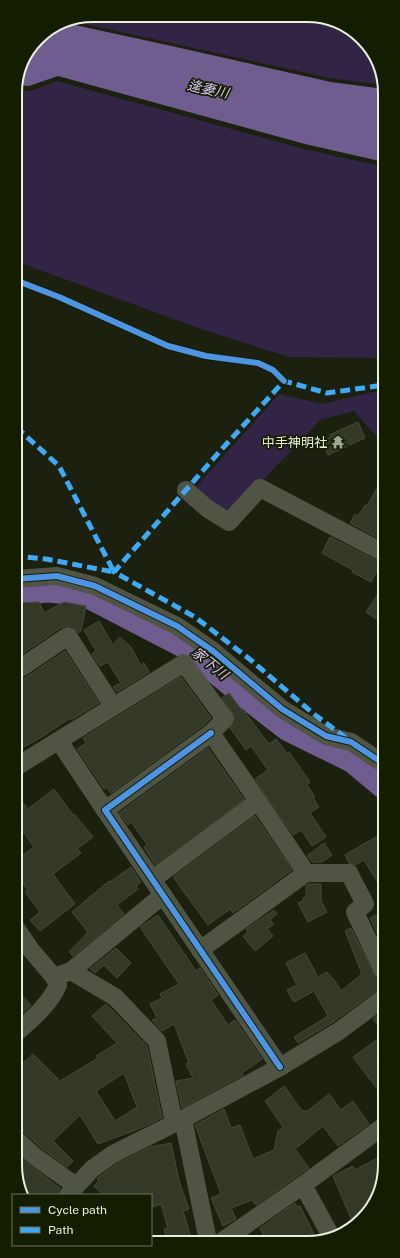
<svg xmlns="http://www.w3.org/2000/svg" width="400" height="1258" font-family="'Public Sans','Noto Sans JP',sans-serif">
<rect width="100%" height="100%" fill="#1b200f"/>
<g fill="#312445">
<polygon points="93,15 322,17 362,38 384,78 384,85 329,78 67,20"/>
<polygon points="57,81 304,149 384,167 384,358 289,357 204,330 15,261 15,90 31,91"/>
<polygon points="381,390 384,390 384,445 354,411 320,420 229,516 196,487 279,394 322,404"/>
</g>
<polygon fill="#6f5d90" points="61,22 167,45 331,82 384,89 384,162 305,144 58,76 29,86 16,85 23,59 41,35"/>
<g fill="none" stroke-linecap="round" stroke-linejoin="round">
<polyline stroke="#6f5d90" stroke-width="29" points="16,591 47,588 83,591 187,645 244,692 289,727 354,759 384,784"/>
</g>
<g fill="#343927" stroke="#45493c" fill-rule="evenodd">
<polygon points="358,422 365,438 328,455 322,441 331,437 329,435"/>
<polygon points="384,475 384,541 350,523 355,514 358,516 365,505 367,506"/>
<polygon points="330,537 381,563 371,582 352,572 353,570 322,553"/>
<polygon points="384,585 384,624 366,612"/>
<polygon points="39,602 44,613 64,602 86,606 81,631 78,633 72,626 68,626 62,627 16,658 16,627 21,634 19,603"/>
<polygon points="99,621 113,645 120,637 130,646 141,665 144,663 149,672 117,692 113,687 121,683 108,662 100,666 92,654 96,651 84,630"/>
<polygon points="65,651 99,703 71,720 70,718 45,735 22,748 16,738 16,681 22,680"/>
<polygon points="181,677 211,718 204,725 111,793 106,787 104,789 77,749 86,743 83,738"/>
<polygon points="229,693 244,713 245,712 269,744 276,739 287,753 289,752 310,782 307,785 315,797 313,798 319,807 310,813 326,837 312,846 301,830 293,835 255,779 268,770 251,746 246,750 230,728 235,723 235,717 222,698"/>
<polygon points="208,748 244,799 155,865 144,847 147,844 131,822 128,825 119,813"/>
<polygon points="54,789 74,816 75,815 93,837 77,849 81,853 53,874 75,904 40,931 30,920 40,912 25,892 28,890 16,874 16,860 34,847 16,822 16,794 28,809"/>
<polygon points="255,816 292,870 233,913 230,909 208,925 173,877"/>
<polygon points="381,834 384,841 385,894 364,860 355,865 349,863 345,855"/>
<polygon points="324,843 332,855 322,862 312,862 307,856"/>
<polygon points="131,867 141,882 136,886 138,889 117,905 124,914 73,956 69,952 88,932 72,912 109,881 110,882"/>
<polygon points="309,884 321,884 321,901 327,912 308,922 298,903 304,900 303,898 306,896 306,886"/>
<polygon points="274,910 277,914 270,920 274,924 267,929 273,936 255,951 243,936 248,932 246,929"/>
<polygon points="385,911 385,950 370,918"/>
<polygon points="158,915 196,971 200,968 218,995 211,1000 228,1025 235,1020 262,1059 242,1073 243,1075 182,1108 176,1081 193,1078 186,1064 189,1063 174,1024 162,1031 152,1020 157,1018 150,1004 162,998 160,994 179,984 140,927"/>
<polygon points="351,928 373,973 379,980 385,981 385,987 379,989 333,1022 298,1043 294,1037 328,1016 314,991 294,1002 287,990 297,985 286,963 305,953 318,977 327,972 335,981 341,991 362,974 345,931"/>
<polygon points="116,948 131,963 117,978 104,965 95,973 94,972 90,969"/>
<polygon points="16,989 31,1005 16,1019"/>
<path d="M 106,1004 L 147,1046 L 162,1118 L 141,1128 L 98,1144 L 80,1115 L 53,1141 L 73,1161 L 67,1167 L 40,1147 L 23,1131 L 16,1129 L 16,1077 L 25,1069 L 21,1065 L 33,1054 L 60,1081 L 98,1058 L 96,1056 L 117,1043 L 92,1016 ZM 124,1073 L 137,1107 L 115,1121 L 96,1091 Z"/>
<polygon points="385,1010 385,1033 373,1019"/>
<polygon points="385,1034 385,1049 376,1056 385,1067 385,1099 353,1057"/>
<polygon points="284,1086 302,1111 304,1110 306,1112 329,1094 341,1110 353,1101 369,1124 338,1146 323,1126 295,1149 309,1168 256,1205 252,1200 231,1208 236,1219 223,1226 211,1198 221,1194 195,1125 224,1109 231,1128 240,1125 253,1159 274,1150 278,1131 283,1127 265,1101"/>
<polygon points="171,1143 179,1181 189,1209 183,1211 192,1241 168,1241 164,1229 168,1228 161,1204 151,1207 151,1195 103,1195 94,1186 99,1181 97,1179 99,1177 118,1163 150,1147"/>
<polygon points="16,1154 27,1163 60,1188 57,1195 30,1195 19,1185 16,1180"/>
<polygon points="385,1154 385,1170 365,1217 353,1223 333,1176 353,1166 355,1170"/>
<polygon points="295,1203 297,1207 300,1206 318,1242 267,1242 260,1228"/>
</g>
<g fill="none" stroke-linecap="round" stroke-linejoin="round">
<g stroke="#4f5444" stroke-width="18">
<polyline points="186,490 208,509 229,522 260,488 384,553"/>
<polyline points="16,579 57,576 95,586 177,626 213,651 282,709 326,736 351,742 384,764"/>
<polyline points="16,671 68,636 113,706"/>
<polyline points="211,733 105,810 280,1067"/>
<polyline points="59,741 105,810"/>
<polyline points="16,767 184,663 225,719 211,733 258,801"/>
<polyline points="306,873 349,873 365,904 355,912 382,969 385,971"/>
<polyline points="153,879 258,801 306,873 200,950"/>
<polyline points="16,928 31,950 54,977"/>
<polyline points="71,971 115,997 157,1041 174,1123"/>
<path d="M 16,1033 C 31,1020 50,1004 58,985 L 54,977 L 71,971 L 163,895"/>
<polyline points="183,1119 280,1067 339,1031 385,997"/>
<polyline points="16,1139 33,1155 76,1186"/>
<polyline points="303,1185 331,1236"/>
<polyline points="68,1195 92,1169 113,1154 183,1119 208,1241"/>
<polyline points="221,1242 303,1185 385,1125"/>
</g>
<g stroke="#3fa9f5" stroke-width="5" stroke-dasharray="10 5" stroke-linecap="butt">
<polyline points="16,427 59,466 114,572 46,559 16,556"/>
<polyline points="346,738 315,715 252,661 195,617 114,572 221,450 284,381 327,393 384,385"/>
</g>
<g stroke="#151d01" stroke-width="8">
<g id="cycleway">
<polyline points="15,280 59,297 168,346 206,356 258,363 273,370 284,381"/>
<polyline points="16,579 57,576 95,586 177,626 213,651 282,709 326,736 351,742 384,764"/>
<polyline points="211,733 105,810 280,1067"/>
</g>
</g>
<use href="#cycleway" stroke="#4d94e3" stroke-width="6"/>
</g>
<defs>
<g id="temple-bare" transform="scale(1.08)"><path d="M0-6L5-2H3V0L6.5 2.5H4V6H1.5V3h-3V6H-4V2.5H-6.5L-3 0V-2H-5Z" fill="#a1a796" stroke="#151d01" stroke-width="2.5" paint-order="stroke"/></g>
</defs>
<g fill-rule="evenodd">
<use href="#temple-bare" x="338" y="442"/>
</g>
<g text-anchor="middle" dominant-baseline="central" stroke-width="3.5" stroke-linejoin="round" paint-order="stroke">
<g font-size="13" fill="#e9f0de" stroke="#151d01" text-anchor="end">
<text x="327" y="442">中手神明社</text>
</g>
<g font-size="14" font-style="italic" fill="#d7c6f9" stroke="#151d01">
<text transform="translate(208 89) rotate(12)">逢妻川</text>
<text transform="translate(210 663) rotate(39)">家下川</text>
</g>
</g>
<path d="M0 0H400V1258H0ZM93 22H307A71 71 0 0 1 378 93V1165A71 71 0 0 1 307 1236H93A71 71 0 0 1 22 1165V93A71 71 0 0 1 93 22Z" fill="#151d01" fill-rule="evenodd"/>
<path fill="none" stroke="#e9f0de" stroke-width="2" d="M93 22H307A71 71 0 0 1 378 93V1165A71 71 0 0 1 307 1236H93A71 71 0 0 1 22 1165V93A71 71 0 0 1 93 22Z"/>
<rect x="12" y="1194" width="140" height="52" fill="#151d01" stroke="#6a7159"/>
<rect x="20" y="1207" width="20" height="6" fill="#4d94e3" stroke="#6a7159"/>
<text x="48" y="1214" font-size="12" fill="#e9f0de">Cycle path</text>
<rect x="20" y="1227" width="20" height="6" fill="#3fa9f5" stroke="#6a7159"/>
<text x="48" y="1234" font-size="12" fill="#e9f0de">Path</text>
</svg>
